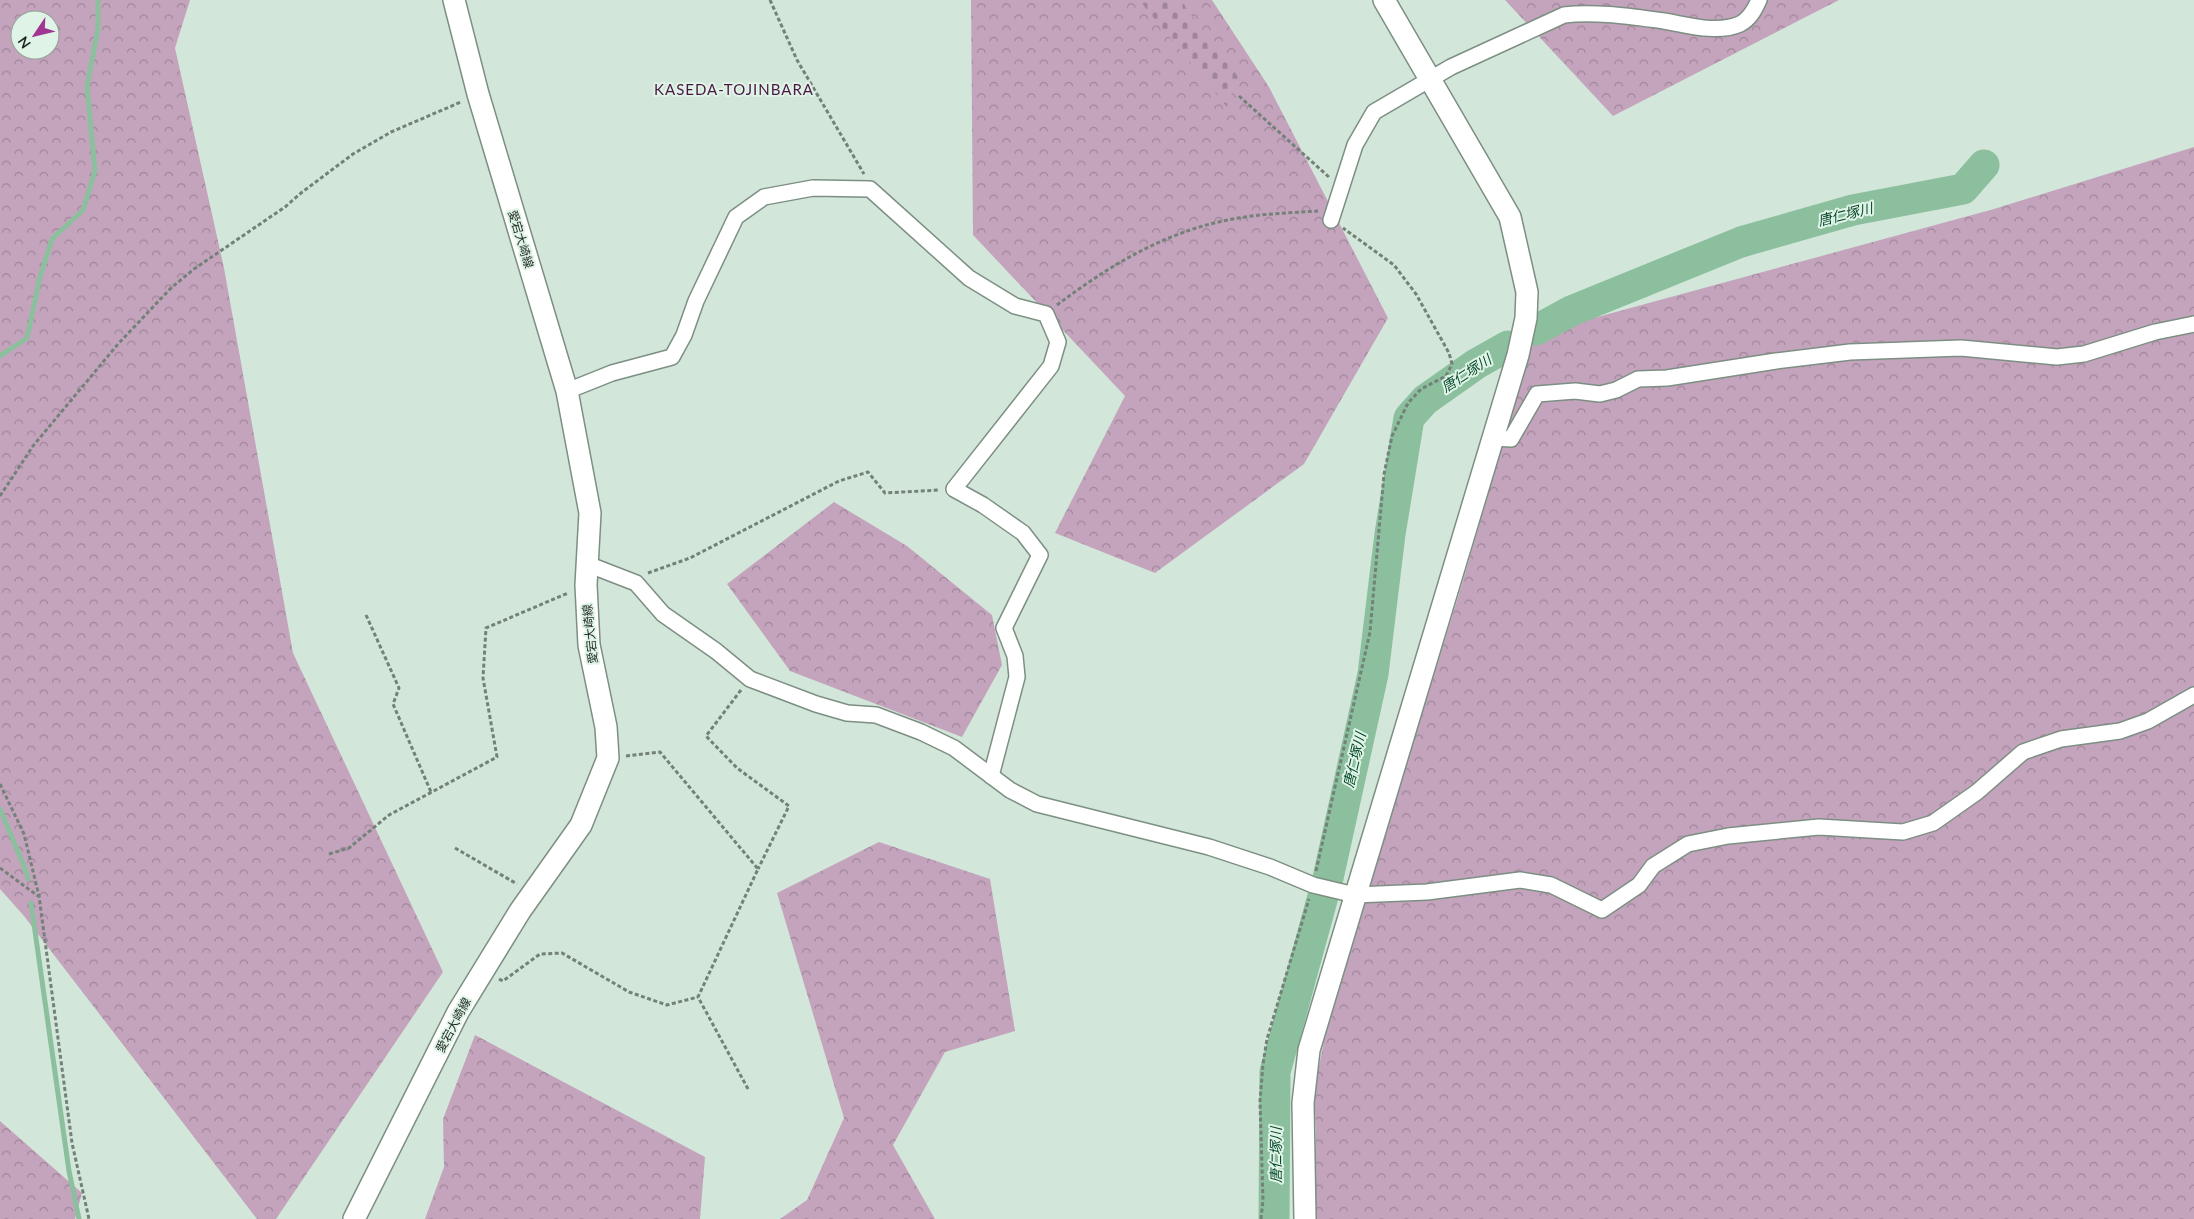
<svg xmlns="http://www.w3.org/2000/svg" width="2194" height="1219" font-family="Lato,'Noto Sans JP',sans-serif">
<defs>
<pattern id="forest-crowns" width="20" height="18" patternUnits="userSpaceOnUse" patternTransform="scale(1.25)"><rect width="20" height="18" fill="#c4a4bd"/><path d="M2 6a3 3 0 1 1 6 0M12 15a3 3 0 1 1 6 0" fill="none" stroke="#9f8599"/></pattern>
<pattern id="cemetery-stones" width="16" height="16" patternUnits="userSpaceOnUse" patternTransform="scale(1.25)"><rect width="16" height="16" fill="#c4a4bd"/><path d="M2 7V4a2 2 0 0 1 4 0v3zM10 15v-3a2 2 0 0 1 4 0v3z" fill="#9f8599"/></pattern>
</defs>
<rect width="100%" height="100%" fill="#d2e7d9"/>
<g fill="url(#forest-crowns)" fill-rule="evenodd">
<path d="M 0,0 L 190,0 L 175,48 L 224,268 L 293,653 L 443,972 L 276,1219 L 257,1219 L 24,916 L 0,889 ZM 20,20 L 50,20 L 50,50 L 20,50 Z"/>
<polygon points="971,0 1212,0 1269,87 1388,318 1304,464 1155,573 1055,533 1125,396 973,235"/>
<polygon points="1505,0 1839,0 1613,116"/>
<polygon points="2194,147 2194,1219 1313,1219 1316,1131 1314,1092 1324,1041 1361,911 1459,594 1535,334 1994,209"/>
<polygon points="834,502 907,546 992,615 1002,665 962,737 790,671 727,584"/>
<polygon points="879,842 990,879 1015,1031 945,1052 893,1145 935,1219 780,1219 807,1200 844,1118 777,893"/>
<polygon points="475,1035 705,1157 700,1219 425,1219 444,1167 443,1119"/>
<polygon points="0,1121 82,1193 75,1219 0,1219"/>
</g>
<polygon fill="url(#cemetery-stones)" points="1139,0 1180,0 1238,77 1227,107"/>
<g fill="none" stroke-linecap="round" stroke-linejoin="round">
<g stroke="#8bbf9e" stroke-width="5">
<polyline points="0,356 27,338 40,277 52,239 83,210 95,171 87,86 98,29 98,0"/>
<polyline points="0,809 26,871 28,879"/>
<polyline points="31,903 69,1171 79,1219"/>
</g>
<g stroke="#8bbf9e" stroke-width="31">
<polyline points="1536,330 1571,311 1741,242 1853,210 1963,189 1984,165"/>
<polyline points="1274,1219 1275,1072 1328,878 1373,674 1390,534 1409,418 1425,400 1476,364 1508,346"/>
</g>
<g stroke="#7c8f82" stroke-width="18">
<g id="street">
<path d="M 1331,220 L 1355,145 L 1374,112 L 1451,67 L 1564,15 C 1595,11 1633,17 1664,21 C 1688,25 1717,34 1740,24 C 1750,19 1755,9 1759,0"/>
<polyline points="567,391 612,373 672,357 684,335 696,301 736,217 764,197 813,188 870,189 969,278 1015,306 1046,314 1058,342 1051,366 954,489 983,505 1023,533 1040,555 1004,628 1015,656 1017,677 991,776"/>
<polyline points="1493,438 1511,439 1537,394 1575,391 1600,394 1616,390 1638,379 1667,378 1776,361 1850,352 1961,348 2057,357 2084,354 2155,332 2194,324"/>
<polyline points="587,564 636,583 663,614 716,651 750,679 816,704 847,713 876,715 921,732 954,748 1010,790 1037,804 1209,847 1270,867 1313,885 1355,895 1427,892 1520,880 1551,885 1602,910 1639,885 1653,866 1688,844 1728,836 1819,827 1903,832 1933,823 1977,792 2023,752 2061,739 2120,731 2148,721 2194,695"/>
</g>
</g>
<g stroke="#7c8f82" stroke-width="24">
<g id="secondary">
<polyline points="354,1219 458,1012 520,911 581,825 608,758 606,727 589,645 586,585 590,513 567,391 478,94 454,0"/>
<polyline points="1305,1219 1303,1103 1309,1050 1518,355 1526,318 1527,292 1510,217 1384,0"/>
</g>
</g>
<g stroke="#738178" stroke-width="3" stroke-dasharray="4 2.5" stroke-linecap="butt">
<polyline points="770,0 797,60 864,174"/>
<polyline points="1239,96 1330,178"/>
<path d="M 1057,305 C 1106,268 1161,234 1223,221 C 1254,214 1286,213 1318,211"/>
<polyline points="0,496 33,446 118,344 171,288 194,269 285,207 301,193 353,154 391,132 461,102"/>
<polyline points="648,573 690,558 839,481 868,472 885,493 939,490"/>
<polyline points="366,615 399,688 393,704 431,792"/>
<polyline points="741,690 706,736 737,768 789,806 758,869"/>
<polyline points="626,756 660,752 758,869 698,997 748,1089"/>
<polyline points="0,784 24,834 39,896 72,1143 89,1219"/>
<polyline points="455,848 517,884"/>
<polyline points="329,854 349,848 389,815 497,757 483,678 486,628 568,593"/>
<polyline points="0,868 38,896"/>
<polyline points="1316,871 1370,632 1384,474 1392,436 1408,403 1421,389 1446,376 1452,364 1449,353 1416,294 1394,265 1343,228"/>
<polyline points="499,979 503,981 540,954 562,953 629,992 667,1005 698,997"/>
<polyline points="1261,1219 1263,1200 1260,1101 1263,1064 1267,1039 1309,899"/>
</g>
<use href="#street" stroke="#fff" stroke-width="15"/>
<use href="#secondary" stroke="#fff" stroke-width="21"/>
</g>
<g text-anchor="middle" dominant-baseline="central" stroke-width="4" stroke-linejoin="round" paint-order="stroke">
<g font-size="12" fill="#1e2621" stroke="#dff4e6">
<text transform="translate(521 239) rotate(73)">愛宕大崎線</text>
<text transform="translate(590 634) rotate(-96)">愛宕大崎線</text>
<text transform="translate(453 1025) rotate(-62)">愛宕大崎線</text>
</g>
<g font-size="14" font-style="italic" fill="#07482a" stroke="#dff4e6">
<text transform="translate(1845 214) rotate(-14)">唐仁塚川</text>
<text transform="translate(1466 373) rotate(-33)">唐仁塚川</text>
<text transform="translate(1354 760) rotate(-77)">唐仁塚川</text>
<text transform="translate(1275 1155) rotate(-90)">唐仁塚川</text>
</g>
<g font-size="15" letter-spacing="1" fill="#4a1644" stroke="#dff4e6">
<text x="734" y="89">KASEDA-TOJINBARA</text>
</g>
</g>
<g transform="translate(35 35) rotate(235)"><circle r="24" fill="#dff4e6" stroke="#92a297"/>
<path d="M0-4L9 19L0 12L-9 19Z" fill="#a13594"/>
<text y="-8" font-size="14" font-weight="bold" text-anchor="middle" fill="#1e2621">N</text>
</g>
</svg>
